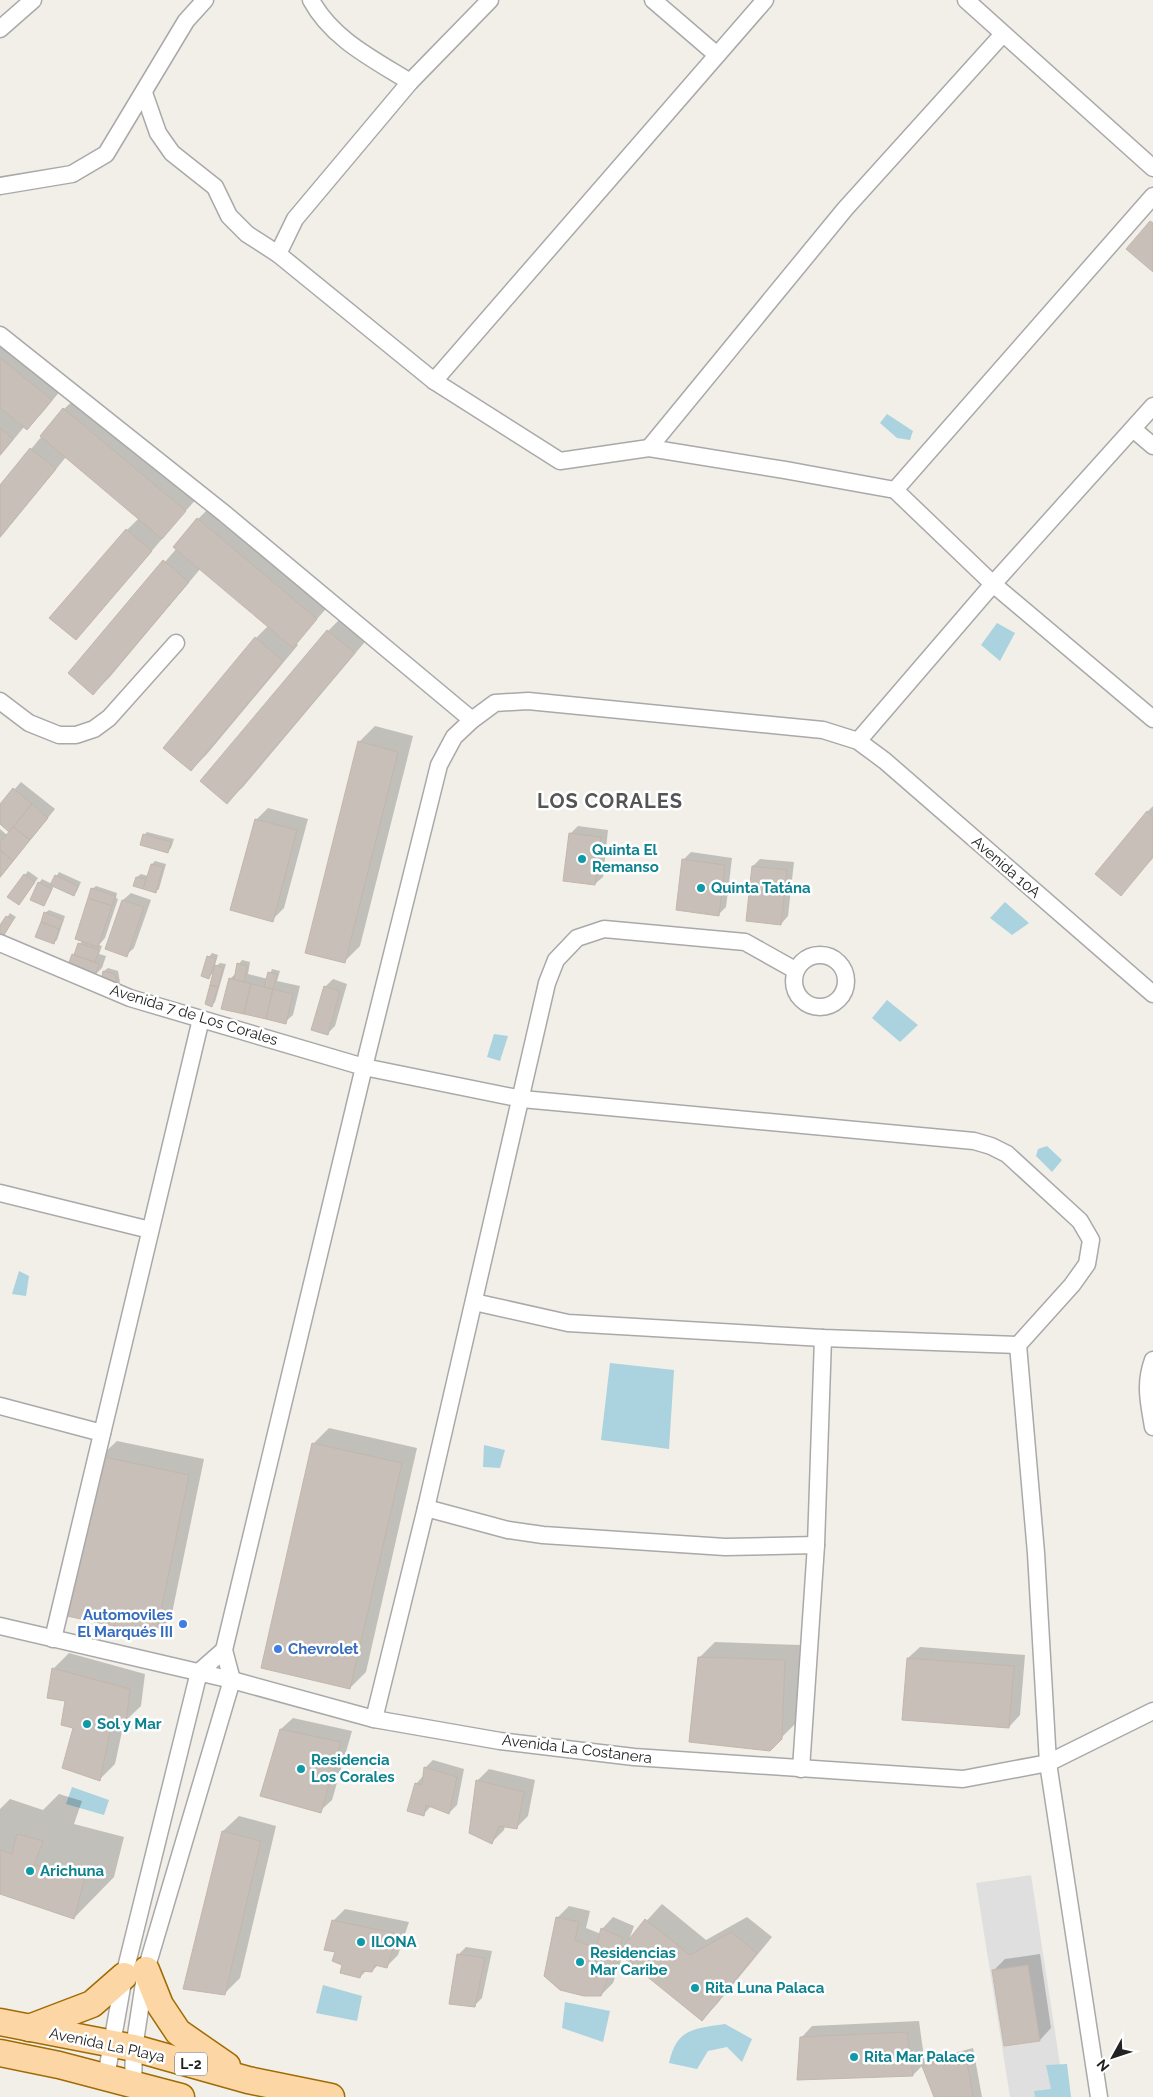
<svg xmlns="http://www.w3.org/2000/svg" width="1153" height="2097" font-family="Raleway,sans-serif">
<rect width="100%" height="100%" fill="#f2efe9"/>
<polygon fill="#e0dfdf" points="1031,1875 1065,2097 1010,2097 976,1883"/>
<g fill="#aad3df">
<polygon points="887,414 913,431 910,440 897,438 880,423"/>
<polygon points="997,623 1015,633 1000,661 981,645"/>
<polygon points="1005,902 1029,923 1012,935 990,918"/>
<polygon points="887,1000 918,1025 900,1042 872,1018"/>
<polygon points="494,1034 508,1036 500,1061 487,1057"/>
<polygon points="1047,1146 1062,1160 1052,1172 1036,1156 1038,1149"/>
<polygon points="19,1271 29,1276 26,1296 12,1294"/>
<polygon points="610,1363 674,1370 669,1449 601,1440"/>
<polygon points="484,1445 505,1450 500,1468 483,1467"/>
<polygon points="72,1787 109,1800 104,1815 66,1804"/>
<polygon points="323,1985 362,1996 357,2021 316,2013"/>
<polygon points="565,2002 610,2011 603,2042 562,2028"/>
<path d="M 725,2024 L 752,2039 L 742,2062 L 727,2047 L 708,2051 L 697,2069 L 669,2063 C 677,2028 693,2029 725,2024 Z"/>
<polygon points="1067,2064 1071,2097 1035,2097 1034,2091 1051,2089 1046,2065"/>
</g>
<g fill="#0003">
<polygon points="0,330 66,384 42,413 27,429 24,427 0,456"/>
<polygon points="80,394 200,495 161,538 162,539 87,627 127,530 139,518 66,457 0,538 0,487 64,409"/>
<polygon points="214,503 331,603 296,643 298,645 207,754 191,770 256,638 268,626 201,568 109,678 93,693 69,673 177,548 175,546 198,519"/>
<polygon points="344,615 369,637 243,787 227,802 202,781 328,631"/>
<polygon points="375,726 413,736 360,946 344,962 359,742"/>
<polygon points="21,782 55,809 0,878 0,829 7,835 11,831 0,822 0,806"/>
<polygon points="1153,806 1153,858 1121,894 1147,812"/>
<polygon points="268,808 308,819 284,908 272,920 256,820"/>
<polygon points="578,826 608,830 603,877 595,884 570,834"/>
<polygon points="147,832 174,839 171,848 168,851 144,835"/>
<polygon points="691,852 732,858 726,907 718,915 683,860"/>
<polygon points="760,859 794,862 788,916 781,924 753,866"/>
<polygon points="155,861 166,864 159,889 155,892 135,886 137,877 141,874 148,876 152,864"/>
<polygon points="28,871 38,878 22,900 25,875"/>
<polygon points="59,872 81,882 77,891 74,895 54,886 44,905 39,883 42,879 52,884"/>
<polygon points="96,886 117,893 116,898 118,899 105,938 99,945 102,946 99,954 106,956 102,968 94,976 73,955 82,941 92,889"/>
<polygon points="131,893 151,900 134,948 126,955 106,948 123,900"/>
<polygon points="49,910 65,916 57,940 53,943 45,913"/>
<polygon points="10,913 16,917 3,935 0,934 0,928"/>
<polygon points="212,953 218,955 214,968 220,963 226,964 215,1002 212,1005 215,971 209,977 209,957"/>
<polygon points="242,960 250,962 248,974 268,979 272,969 280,971 277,981 300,986 293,1015 285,1022 230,979 237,972 239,964"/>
<polygon points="108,968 118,971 120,982 117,985 102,981 104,971"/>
<polygon points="333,979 347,984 335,1026 327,1034 325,987"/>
<polygon points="329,1428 417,1448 366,1672 350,1688 314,1443"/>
<polygon points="117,1441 204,1459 171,1618 155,1634 101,1456"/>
<polygon points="715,1642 800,1645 797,1722 781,1738 699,1658"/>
<polygon points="920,1647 1025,1655 1020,1715 1009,1727 908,1658"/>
<polygon points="69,1653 145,1674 141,1706 124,1722 115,1764 99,1780 54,1668"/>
<polygon points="293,1718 352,1731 332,1800 320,1811 281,1729"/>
<polygon points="433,1760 464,1769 457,1805 449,1813 431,1806 423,1815 416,1784 423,1776 425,1768"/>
<polygon points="489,1769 535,1780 528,1816 516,1828 505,1826 504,1830 492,1842 477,1781"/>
<polygon points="59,1794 82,1801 74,1824 124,1837 114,1877 74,1918 0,1893 0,1809 10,1799 43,1810"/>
<polygon points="239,1816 276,1826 240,1978 225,1993 223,1831"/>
<polygon points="662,1904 706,1940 747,1917 772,1937 717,2004 702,2020 623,1955 613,1983 601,1995 557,1918 569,1906 590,1911 586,1928 601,1934 602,1929 613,1917 634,1926 629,1940"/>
<polygon points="345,1909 409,1922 398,1955 386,1967 378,1965 372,1971 367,1970 360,1977 344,1964 336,1952 333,1921"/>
<polygon points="466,1947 492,1951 482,1998 474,2006 458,1955"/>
<polygon points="1040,1954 1051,2028 1040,2040 993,1971 1005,1959"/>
<polygon points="919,2021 925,2065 931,2059 973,2048 982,2097 935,2097 923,2065 913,2075 801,2038 812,2026"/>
</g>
<g fill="#c7bfb8" stroke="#c4b6ab">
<polygon points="1150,221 1153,223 1153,272 1126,249"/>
<polygon points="0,358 52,400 27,430 0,408"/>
<polygon points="63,408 186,511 162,539 40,436"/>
<polygon points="0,428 13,439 0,455"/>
<polygon points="30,448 56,469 0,537 0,485"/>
<polygon points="197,518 317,619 293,648 173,547"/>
<polygon points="126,529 152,551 76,640 49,618"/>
<polygon points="163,560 189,582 93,695 68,673"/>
<polygon points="327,630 355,653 227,804 200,781"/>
<polygon points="255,637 283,661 191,771 163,748"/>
<polygon points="358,741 398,752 345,963 305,953"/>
<polygon points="13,788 32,804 9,832 0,824 0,804"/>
<polygon points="32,804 48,818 30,840 13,827"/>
<polygon points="1147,811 1153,817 1153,857 1121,896 1095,874"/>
<polygon points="255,819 297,830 273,922 230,910"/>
<polygon points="13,827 30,840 13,861 0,850 0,842"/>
<polygon points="569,833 601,837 595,885 563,881"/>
<polygon points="143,834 171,842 168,853 140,845"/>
<polygon points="0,850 13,861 0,877"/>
<polygon points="682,859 725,865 719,916 676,910"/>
<polygon points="151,864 163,867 156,893 143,889"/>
<polygon points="752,866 787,870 781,925 746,921"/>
<polygon points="24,874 35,882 19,905 7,897"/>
<polygon points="55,875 78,886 74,896 50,885"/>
<polygon points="136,877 146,879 143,889 133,886"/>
<polygon points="38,882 52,889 44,906 30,900"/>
<polygon points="91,888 115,896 112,906 88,898"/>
<polygon points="88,898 112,906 98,947 75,939"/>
<polygon points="122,900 144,907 127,957 105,949"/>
<polygon points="44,912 63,920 59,929 41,922"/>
<polygon points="6,916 13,920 3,937 0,935 0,925"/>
<polygon points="41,922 59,929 54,944 35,937"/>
<polygon points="78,943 99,950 95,962 74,955"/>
<polygon points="72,954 99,964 94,978 67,968"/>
<polygon points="207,956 216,959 209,979 201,976"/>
<polygon points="237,963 247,966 244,982 234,980"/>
<polygon points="215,965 223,968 218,987 210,985"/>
<polygon points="103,971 115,974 118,986 101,981"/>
<polygon points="268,972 277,974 273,989 264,987"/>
<polygon points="229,978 251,984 244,1014 221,1009"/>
<polygon points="251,984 273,989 266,1019 244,1014"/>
<polygon points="210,985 218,987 212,1007 205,1004"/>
<polygon points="324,986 340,991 328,1035 311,1030"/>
<polygon points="273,989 293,994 286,1024 266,1019"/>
<polygon points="312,1443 402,1463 350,1689 261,1668"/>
<polygon points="100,1456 189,1475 156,1635 67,1616"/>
<polygon points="698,1657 785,1660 782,1739 770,1751 689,1742"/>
<polygon points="907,1658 1014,1666 1009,1728 902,1720"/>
<polygon points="52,1668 130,1689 126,1723 112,1722 100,1781 62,1768 73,1728 61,1725 65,1701 47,1698"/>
<polygon points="280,1729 341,1742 321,1813 260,1796"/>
<polygon points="424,1767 457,1777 449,1814 426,1805 424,1816 407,1811 415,1783 422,1785"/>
<polygon points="476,1780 524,1792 517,1829 499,1826 492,1844 469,1833"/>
<polygon points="222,1831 261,1841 225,1995 183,1989"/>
<polygon points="17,1834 43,1841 34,1865 85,1877 74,1919 0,1894 0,1850 12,1854"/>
<polygon points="556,1917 579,1922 575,1940 596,1948 601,1928 623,1938 601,1996 584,1996 560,1990 544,1976"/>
<polygon points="645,1919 690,1955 731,1932 757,1953 702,2021 618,1953"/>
<polygon points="332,1920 398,1934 387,1968 375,1965 372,1972 362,1971 360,1978 340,1973 342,1965 332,1961 335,1952 324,1950"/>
<polygon points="457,1954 485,1958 475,2007 449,2004"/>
<polygon points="1028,1965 1040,2041 1004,2046 992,1970"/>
<polygon points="907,2032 913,2076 797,2080 800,2037"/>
<polygon points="966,2055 973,2097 934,2097 922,2066"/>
</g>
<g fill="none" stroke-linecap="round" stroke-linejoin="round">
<g stroke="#a9a9a9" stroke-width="19">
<g id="minor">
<path d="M 311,0 C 332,39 373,59 410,82"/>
<polyline points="490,0 410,82 295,219 278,254 434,381 560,461 649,448 785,470 895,490 993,584 1153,719"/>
<polyline points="653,0 717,55"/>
<polyline points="966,0 1153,168"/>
<polyline points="0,29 33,0"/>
<polyline points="144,93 158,133 172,153 215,187 229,216 247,234 278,254"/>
<polyline points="0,186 72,174 106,154 186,21 205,0"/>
<polyline points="0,335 225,514 472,720"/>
<polyline points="434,381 765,0"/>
<polyline points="1133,429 1153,446"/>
<polyline points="649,448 845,209 1003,34"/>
<polyline points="895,490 1153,196"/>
<polyline points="0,701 29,723 59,735 76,735 94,729 109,718 176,643"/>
<polyline points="858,741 993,584 1153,406"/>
<polyline points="0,943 130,998 364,1067 522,1099 974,1141 991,1146 1007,1154 1080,1221 1091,1240 1087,1264 1072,1285 1018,1345 1036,1553 1048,1763 1099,2097"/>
<circle cx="820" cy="981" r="26"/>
<polyline points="0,1193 150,1230"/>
<polyline points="474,1302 568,1323 823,1338 1018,1345"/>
<path d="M 1153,1360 C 1144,1385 1149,1402 1153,1427"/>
<polyline points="0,1406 102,1433"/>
<polyline points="426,1508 508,1530 543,1535 725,1547 816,1545"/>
<polyline points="0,1626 232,1680 374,1719 500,1741 634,1757 963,1779 1048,1763 1153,1711"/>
<polyline points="53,1639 201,1019"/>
<polyline points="374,1719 426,1508 547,983 556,960 577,938 604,929 745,942 795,970"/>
<polyline points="801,1769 816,1545 823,1338"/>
<polyline points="106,2077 124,1976 199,1672 224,1650"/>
<polyline points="133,2084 134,2048 146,1970 232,1680 224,1650 364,1067 439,765 454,737 472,720 495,703 528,701 823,730 858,741 885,761 1153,994"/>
</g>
</g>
<g stroke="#a06b00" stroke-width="29">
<g id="primary">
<polyline points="146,1970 160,2005 178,2032 227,2066"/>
<polyline points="0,2022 134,2048 248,2080 331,2097"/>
<polyline points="29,2028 92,2004 124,1976"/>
<polyline points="0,2053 59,2065 181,2097"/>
</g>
</g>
<use href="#minor" stroke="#fff" stroke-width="16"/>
<use href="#primary" stroke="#fcd6a4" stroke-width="26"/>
</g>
<g fill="#0f9aa8" stroke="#fff" stroke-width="2">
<circle cx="582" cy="859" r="5"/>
<circle cx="701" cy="888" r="5"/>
<circle cx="87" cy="1724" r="5"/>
<circle cx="301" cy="1769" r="5"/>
<circle cx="30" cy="1871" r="5"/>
<circle cx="361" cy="1942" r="5"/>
<circle cx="580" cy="1962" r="5"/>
<circle cx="695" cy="1988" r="5"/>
<circle cx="854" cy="2057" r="5"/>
</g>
<g fill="#3f7fe0" stroke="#fff" stroke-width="2">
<circle cx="183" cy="1624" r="5"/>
<circle cx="278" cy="1649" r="5"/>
</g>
<g text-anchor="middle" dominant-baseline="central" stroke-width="5" stroke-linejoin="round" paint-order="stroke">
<rect fill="#fff" stroke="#646464" stroke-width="1" x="175" y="2052.5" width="32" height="23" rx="4"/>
<g font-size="14" font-weight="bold" fill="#222">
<text x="191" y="2064">L-2</text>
</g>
<g font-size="15" font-weight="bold" fill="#0d838f" stroke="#fff" text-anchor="start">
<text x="592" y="850">Quinta El<tspan x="592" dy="17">Remanso</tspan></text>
<text x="711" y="888">Quinta Tatána</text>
<text x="97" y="1724">Sol y Mar</text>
<text x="311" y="1760">Residencia<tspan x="311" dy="17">Los Corales</tspan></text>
<text x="40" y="1871">Arichuna</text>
<text x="371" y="1942">ILONA</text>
<text x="590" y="1953">Residencias<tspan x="590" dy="17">Mar Caribe</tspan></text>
<text x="705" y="1988">Rita Luna Palaca</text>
<text x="864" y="2057">Rita Mar Palace</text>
</g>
<g font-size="15" fill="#222" stroke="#fff">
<text transform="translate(1006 867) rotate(41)">Avenida 10A</text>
<text transform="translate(194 1015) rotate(17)">Avenida 7 de Los Corales</text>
<text transform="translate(577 1749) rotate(7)">Avenida La Costanera</text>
<text transform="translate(107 2045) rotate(12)">Avenida La Playa</text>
</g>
<g font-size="15" font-weight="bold" fill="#366cbe" stroke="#fff" text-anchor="end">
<text x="173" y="1615">Automoviles<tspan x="173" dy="17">El Marqués III</tspan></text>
<text x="288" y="1649" text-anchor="start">Chevrolet</text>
</g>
<g font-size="20" font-weight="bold" letter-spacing="1" fill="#555" stroke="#fff">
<text x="610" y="801">LOS CORALES</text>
</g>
</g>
<g transform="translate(1113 2057) rotate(230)" stroke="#ffffff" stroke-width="4" paint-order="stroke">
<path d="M0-4L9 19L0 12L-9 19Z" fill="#222222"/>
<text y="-8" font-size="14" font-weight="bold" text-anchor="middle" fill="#222222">N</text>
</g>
</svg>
